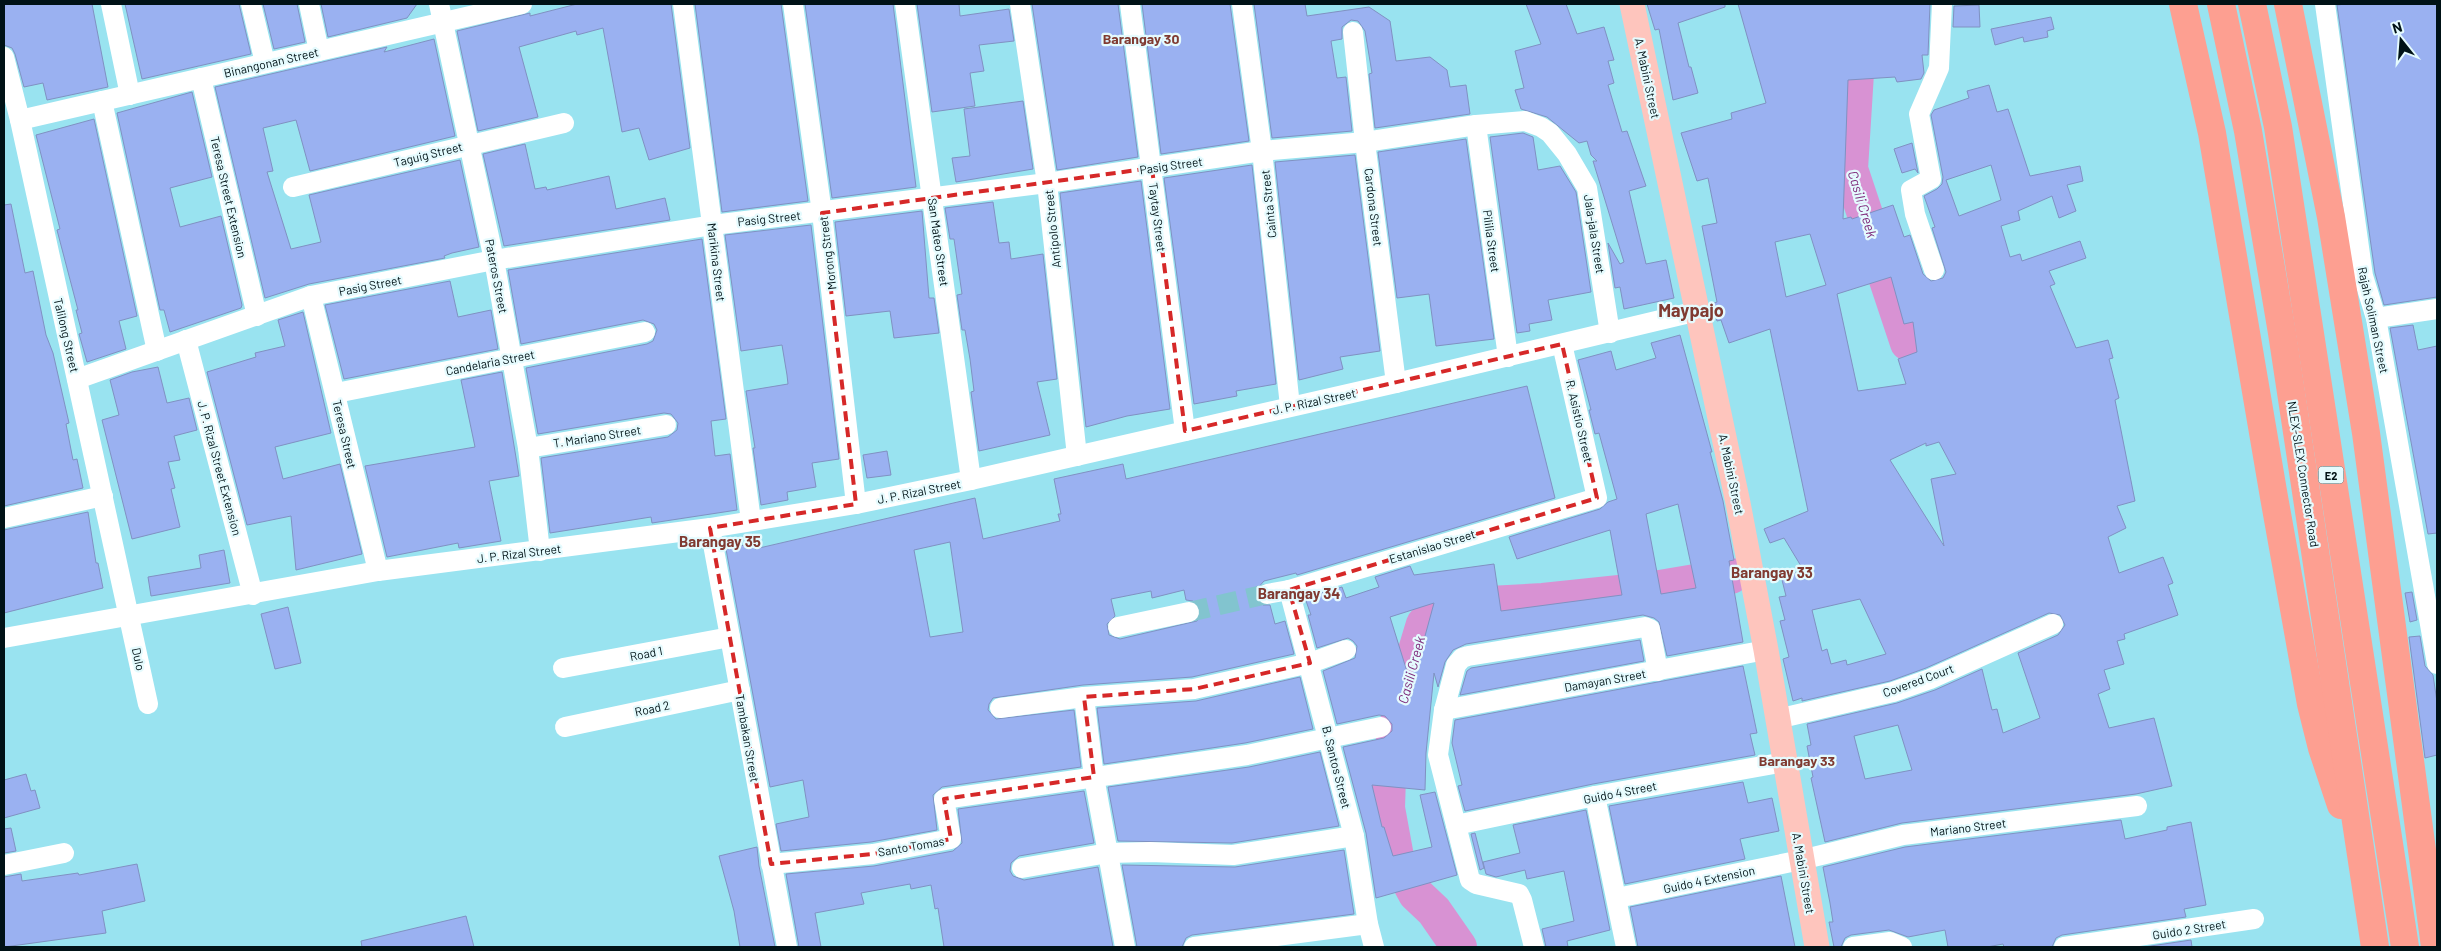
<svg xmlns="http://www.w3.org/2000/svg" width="2441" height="951" font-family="Barlow,sans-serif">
<rect width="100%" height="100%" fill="#99e3f0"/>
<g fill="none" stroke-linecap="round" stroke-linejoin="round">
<g stroke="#d892d3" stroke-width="36">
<polyline points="1872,4 1864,14 1858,41 1850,169 1908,343"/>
<polyline points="1459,947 1434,911 1416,894 1396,857 1387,808 1388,777 1393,745 1408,677 1424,624 1437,612 1471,605 1543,601 1648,590 1731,576"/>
</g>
</g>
<g fill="#9ab1f1" stroke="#8091c2" fill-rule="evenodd">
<polygon points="4,4 92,4 108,87 47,100 43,83 24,87 15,54 12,48 4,45"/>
<polygon points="125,4 239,4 251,54 142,79"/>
<polygon points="263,4 297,4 305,42 274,49"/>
<polygon points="321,4 417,4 407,18 328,37"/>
<polygon points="577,4 671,4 690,148 649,160 639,128 622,132 603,28 577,35 576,31 519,47 538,117 478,131 457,31 530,13 530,16"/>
<polygon points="695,4 781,4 808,201 722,212"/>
<polygon points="805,4 893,4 916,187 832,198"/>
<polygon points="917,4 959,4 960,16 1009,9 1014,41 979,45 984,71 970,73 975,106 932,112"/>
<polygon points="1032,4 1118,4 1138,157 1057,170"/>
<polygon points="1142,4 1230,4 1249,141 1161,154"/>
<polygon points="1254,4 1305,4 1307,16 1369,7 1390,21 1396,61 1430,57 1447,70 1450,87 1466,85 1470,114 1375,128 1369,74 1372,73 1365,31 1358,21 1351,20 1342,27 1342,39 1331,41 1337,78 1346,77 1352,131 1272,138"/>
<polygon points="1526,4 1566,4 1577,34 1604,27 1614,60 1608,61 1614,83 1608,85 1622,132 1627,131 1646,186 1629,191 1646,264 1666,260 1674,298 1624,309 1620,287 1615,288 1608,243 1620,264 1624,262 1593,161 1597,161 1591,155 1587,141 1579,143 1547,117 1521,109 1515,90 1524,88 1515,51 1541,44"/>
<polygon points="1647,4 1725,4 1725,7 1678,23 1689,67 1691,67 1698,93 1673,100 1659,29 1655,30"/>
<path d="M 1738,4 L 1930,4 L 1928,55 L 1922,55 L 1924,73 L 1921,79 L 1897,82 L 1895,77 L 1848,80 L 1843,219 L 1851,217 L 1852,219 L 1893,205 L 1904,237 L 1910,235 L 1923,274 L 1931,281 L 1943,278 L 1946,272 L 1932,228 L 1935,227 L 1924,196 L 1937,189 L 1942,184 L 1943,177 L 1931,115 L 1934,110 L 1969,98 L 1967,91 L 1989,85 L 1997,112 L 2008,109 L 2030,176 L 2080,166 L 2083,181 L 2067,185 L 2076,211 L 2059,218 L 2052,196 L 2018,211 L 2020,220 L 2001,226 L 2010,257 L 2020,254 L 2022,261 L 2080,241 L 2086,258 L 2049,271 L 2055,284 L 2050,286 L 2076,348 L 2108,340 L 2113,358 L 2109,359 L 2119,398 L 2115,400 L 2135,501 L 2117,506 L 2126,528 L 2108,537 L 2119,573 L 2163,557 L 2173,583 L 2168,585 L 2178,615 L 2124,634 L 2125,639 L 2117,641 L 2124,664 L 2104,670 L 2110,689 L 2098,694 L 2109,728 L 2154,718 L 2172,786 L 2136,794 L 1902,823 L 1825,842 L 1811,778 L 1813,777 L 1807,746 L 1811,745 L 1807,724 L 1897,703 L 1935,690 L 1982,669 L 1992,710 L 1997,709 L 2003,733 L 2040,718 L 2018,653 L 2058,635 L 2065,625 L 2060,615 L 2049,613 L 1926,668 L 1890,681 L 1802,701 L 1802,698 L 1793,701 L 1783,659 L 1789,657 L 1780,621 L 1785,620 L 1779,597 L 1786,596 L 1781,576 L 1804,571 L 1784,538 L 1770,543 L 1764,529 L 1808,511 L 1770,329 L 1729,343 L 1721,320 L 1717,321 L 1712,304 L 1717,302 L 1702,226 L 1717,223 L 1708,178 L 1697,181 L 1681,133 L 1732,119 L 1731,113 L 1766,103 ZM 1991,165 L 2001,200 L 1959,216 L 1946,180 ZM 1810,234 L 1826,285 L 1786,297 L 1775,242 ZM 1891,277 L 1904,324 L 1913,322 L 1917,352 L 1898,359 L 1906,384 L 1858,391 L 1837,294 ZM 1939,442 L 1956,474 L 1931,479 L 1944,546 L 1890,460 L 1926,443 L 1926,446 ZM 1860,599 L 1886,654 L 1847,665 L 1846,660 L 1831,664 L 1827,649 L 1822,651 L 1812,610 ZM 1898,725 L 1912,770 L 1865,779 L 1854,736 Z"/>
<polygon points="2346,4 2437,4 2437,297 2384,305 2375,273 2337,5"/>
<polygon points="1979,5 1980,27 1953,27 1954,6"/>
<polygon points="2051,17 2054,29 2047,31 2048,37 2024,42 2023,37 1995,45 1991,29"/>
<polygon points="434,39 455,136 310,171 296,120 263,128 273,171 267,172 291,249 321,242 309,195 460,160 479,247 452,253 444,256 445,258 309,284 265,298 215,87 387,47 384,52"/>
<polygon points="192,92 212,177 170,188 180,227 221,216 242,305 241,308 170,332 164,310 160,310 117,113"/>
<polygon points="1023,101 1033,169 956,182 952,158 970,156 964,109"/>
<polygon points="94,119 137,316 119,321 126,349 87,362 79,334 82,333 76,310 78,310 57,230 60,229 36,135"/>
<polygon points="1523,133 1533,137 1538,170 1560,166 1576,192 1591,292 1548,300 1552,320 1529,324 1530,331 1517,333 1490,137"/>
<polygon points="1466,139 1494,339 1436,346 1429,294 1397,298 1378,152"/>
<polygon points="1912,143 1918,173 1915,169 1902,173 1894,149"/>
<polygon points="525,144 535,189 546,187 547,190 609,176 616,209 665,198 670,220 504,246 483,154"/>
<polygon points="1355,155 1380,351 1340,357 1343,369 1299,380 1275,162"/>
<polygon points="1252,165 1276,384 1236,391 1237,396 1194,404 1164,178"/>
<polygon points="1141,181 1170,409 1127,416 1086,427 1060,193"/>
<polygon points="993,202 999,243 1009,242 1011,259 1043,254 1057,379 1037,382 1050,435 979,451 971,392 974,391 970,359 965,330 962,330 957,295 962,294 954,239 950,239 945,208"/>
<polygon points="11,204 25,273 33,271 46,335 53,353 69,423 66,424 73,460 77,459 83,488 4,506 4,205"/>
<polygon points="922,211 929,298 934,298 939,333 894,338 890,311 846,316 835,222"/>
<polygon points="811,225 839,459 812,463 816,487 787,492 788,500 761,505 753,448 755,448 746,391 788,384 787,375 782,345 741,351 725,235"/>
<polygon points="702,239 726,419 711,421 715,456 730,454 737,510 652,523 651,517 550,533 541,458 668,437 677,430 678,423 671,414 664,413 538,434 526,368 647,344 653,341 657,330 654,324 643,320 521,344 508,270"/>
<polygon points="450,281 458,317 491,310 498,349 344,379 325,305"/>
<polygon points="303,312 331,433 275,447 283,479 340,464 362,554 296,570 291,516 247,525 207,372 256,357 255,353 285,346 278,320"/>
<polygon points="2413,325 2418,350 2437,346 2437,533 2428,534 2390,328"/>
<path d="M 1680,335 L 1712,452 L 1710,452 L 1723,501 L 1734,560 L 1729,561 L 1743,642 L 1667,656 L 1659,622 L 1654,618 L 1643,615 L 1466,644 L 1453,650 L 1445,662 L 1438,687 L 1434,673 L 1426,753 L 1425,790 L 1372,785 L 1382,827 L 1384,827 L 1393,856 L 1432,847 L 1420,795 L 1435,792 L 1457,875 L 1376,898 L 1366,833 L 1343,747 L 1384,738 L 1392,731 L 1392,724 L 1385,716 L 1379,715 L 1337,724 L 1323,671 L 1355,658 L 1357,646 L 1353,641 L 1348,638 L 1317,648 L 1308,615 L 1311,615 L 1305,598 L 1342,587 L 1346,598 L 1379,587 L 1375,577 L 1410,566 L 1414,575 L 1494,564 L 1501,611 L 1622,595 L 1610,530 L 1517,559 L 1509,537 L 1600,509 L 1608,502 L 1617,499 L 1599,433 L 1595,434 L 1589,410 L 1591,410 L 1578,360 L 1611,351 L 1616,370 L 1656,358 L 1651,343 ZM 1678,504 L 1696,588 L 1661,594 L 1646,514 ZM 1434,603 L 1422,647 L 1410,681 L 1390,617 Z"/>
<polygon points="158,367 167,403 189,398 197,430 174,436 180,460 168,462 175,488 171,489 180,527 132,539 102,420 119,415 110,380 132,372"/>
<polygon points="502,372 519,476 489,481 501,541 459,548 458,543 387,557 365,466 475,447 461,380"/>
<path d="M 1527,386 L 1555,498 L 1297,575 L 1296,573 L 1264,581 L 1256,590 L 1255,597 L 1263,605 L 1270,605 L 1275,624 L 1285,621 L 1294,654 L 1192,677 L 1083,685 L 993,698 L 989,704 L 988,710 L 996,719 L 1074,710 L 1081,767 L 942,787 L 933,795 L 937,830 L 871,842 L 781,851 L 776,824 L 809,817 L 803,780 L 770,787 L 726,549 L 754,543 L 755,549 L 975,498 L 983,539 L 1060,521 L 1058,514 L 1061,514 L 1054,479 L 1123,464 L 1126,479 ZM 950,542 L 963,632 L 930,637 L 914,550 ZM 1184,590 L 1186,600 L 1193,601 L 1200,609 L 1200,616 L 1197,621 L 1120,639 L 1109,635 L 1107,624 L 1115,616 L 1111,599 L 1151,591 L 1152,598 Z"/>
<polygon points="887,451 891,475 867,478 863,455"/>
<polygon points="88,512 96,563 98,563 103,588 4,613 4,530"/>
<polygon points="224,550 230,583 151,596 148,577 201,568 199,555"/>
<polygon points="2412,592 2417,620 2410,622 2405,593"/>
<polygon points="288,607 301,663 275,669 261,614"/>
<polygon points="2420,636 2425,666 2433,675 2437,702 2437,755 2425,758 2409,637"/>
<polygon points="1640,640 1644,661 1460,695 1467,671 1471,668"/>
<polygon points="1743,666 1757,733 1750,734 1755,755 1593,784 1465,811 1458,786 1462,785 1452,743 1455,720"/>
<polygon points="1300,677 1313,729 1245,743 1104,764 1097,708 1196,701"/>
<polygon points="1320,752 1339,826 1232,843 1118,841 1108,787 1249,767"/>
<polygon points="26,774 31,791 35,790 40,808 4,818 4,780"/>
<polygon points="1743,782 1748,803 1772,798 1779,831 1740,839 1745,859 1625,884 1609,806"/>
<polygon points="1084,791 1094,843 1019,856 1011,863 1010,871 1013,876 1024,880 1098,867 1113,947 944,947 938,908 935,909 931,885 911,889 910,884 861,893 864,904 815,913 821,947 799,947 786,874 874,866 953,851 962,843 958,809"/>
<polygon points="1586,810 1610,930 1567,941 1568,947 1546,947 1542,929 1574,921 1564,871 1527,879 1525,870 1496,877 1486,874 1483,862 1520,853 1513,825"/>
<polygon points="2121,820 2125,839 2167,830 2167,827 2191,822 2206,905 2184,909 2186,917 2062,935 2056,938 2052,947 2004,947 2003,944 1987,947 1948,947 1945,930 1908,937 1889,930 1851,935 1845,938 1841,947 1834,947 1829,922 1833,922 1830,903 1823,867 1905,847"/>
<polygon points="11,828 16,851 4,853 4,829"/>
<polygon points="1475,833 1484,868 1480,870 1471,834"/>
<polygon points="757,847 759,866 775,947 740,947 734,911 719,856"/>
<polygon points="1344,850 1354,914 1192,935 1186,938 1182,947 1137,947 1122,865 1235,867"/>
<polygon points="137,864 145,901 102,911 106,933 4,947 4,877 21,874 22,881 78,873 79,875"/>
<polygon points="1781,876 1795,947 1638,947 1630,907"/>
<polygon points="466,916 474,947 362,947 361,941"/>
<polygon points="2191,940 2192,947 2144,947"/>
</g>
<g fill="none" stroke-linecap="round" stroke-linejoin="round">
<polyline stroke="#82c4cf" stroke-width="20" stroke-dasharray="20 10" stroke-linecap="butt" points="1189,612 1267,594"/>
<g stroke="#fff" stroke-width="20">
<polyline points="111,4 130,95"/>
<polyline points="251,4 265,63"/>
<polyline points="309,4 319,51"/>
<polyline points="439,4 494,260 528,448 540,551"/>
<polyline points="683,4 751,521"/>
<polyline points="793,4 822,213 856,504"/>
<polyline points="905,4 971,480"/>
<polyline points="1020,4 1047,183 1077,456"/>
<polyline points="1130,4 1185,431"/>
<polyline points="1242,4 1262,151 1290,406"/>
<polyline points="2325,4 2363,276 2376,318 2437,664"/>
<polyline points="1353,32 1365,142 1396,383"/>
<polyline points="4,57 20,120 148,704"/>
<polyline points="201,78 257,316"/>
<polyline points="102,101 157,351"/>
<polyline points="20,120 522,4"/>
<polyline points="1476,125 1508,357"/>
<polyline points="293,187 564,123"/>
<polyline points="1934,270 1915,214 1911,190 1931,179 1919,114 1939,68 1942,4"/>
<polyline points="311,296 378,571"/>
<polyline points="2376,318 2437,309"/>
<polyline points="186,340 253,595"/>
<polyline points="77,379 311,296 494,260 713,225 1047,183 1262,151 1365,142 1476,125 1525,121 1541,127 1550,133 1567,154 1587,188 1610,333"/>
<polyline points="336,393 645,332"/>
<polyline points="528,448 666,425"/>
<polyline points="4,518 103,496"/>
<polyline points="710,528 787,947"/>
<polyline points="1289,590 1354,836 1368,924 1374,947"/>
<polyline points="1267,594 1289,590 1597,498 1562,344"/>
<polyline points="1118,627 1189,612"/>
<polyline points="4,638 378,571 710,528 856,504 971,480 1396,383 1698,311"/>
<polyline points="563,668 730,637"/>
<polyline points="1084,697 1094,777 1125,947"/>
<polyline points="1000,708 1084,697 1194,689 1310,663 1346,650"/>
<polyline points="1444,710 1766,650"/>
<polyline points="1777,719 1893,692 1930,679 2053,624"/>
<polyline points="565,727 740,690"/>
<polyline points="1595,796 1626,947"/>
<polyline points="1456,825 1595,796 1785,762"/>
<polyline points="771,864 873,854 951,839 944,799 1247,755 1381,727"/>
<polyline points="4,865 64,853"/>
<polyline points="1022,868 1108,853 1150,852 1233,855 1354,836"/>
<polyline points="1617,898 1801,860 1903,835 2137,806"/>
<polyline points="1194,947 1368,924"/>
<polyline points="1534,947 1522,900 1519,894 1476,884 1470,880 1438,755 1444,710 1456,665 1462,658 1468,656 1645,627 1650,629 1658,671"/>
<polyline points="1853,947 1890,942 1902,947"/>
<polyline points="2064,947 2254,919"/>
</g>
<polyline stroke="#fec5bd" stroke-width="25" points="1632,4 1738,503 1766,650 1817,947"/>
<g stroke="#fd9f91" stroke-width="28">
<polyline points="2183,4 2212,133 2274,497 2311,704 2322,748 2341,805"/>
<polyline points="2221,4 2248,131 2282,333 2375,947"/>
<polyline points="2252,4 2278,127 2405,947"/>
<polyline points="2288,4 2331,217 2366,433 2435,947"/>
</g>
</g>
<path fill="none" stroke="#d62828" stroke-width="4" stroke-dasharray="10 6" stroke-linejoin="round" d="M 1152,168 L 1185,431 L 1562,344 L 1597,498 L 1289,590 L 1310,663 L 1194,689 L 1084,697 L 1094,777 L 944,799 L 951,839 L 873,854 L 771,864 L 710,528 L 856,504 L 822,213 Z"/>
<g text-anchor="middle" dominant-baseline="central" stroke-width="4.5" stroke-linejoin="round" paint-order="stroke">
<rect fill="#e5fbfe" stroke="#45585c" stroke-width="1" x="2318.5" y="466.5" width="25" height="17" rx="4"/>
<g font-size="11" font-weight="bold" fill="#001216">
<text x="2331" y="475">E2</text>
</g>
<g font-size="12" fill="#001216" stroke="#e5fbfe">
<text transform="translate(271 62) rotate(-13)">Binangonan Street</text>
<text transform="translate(1648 78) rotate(78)">A. Mabini Street</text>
<text transform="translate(428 154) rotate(-14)">Taguig Street</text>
<text transform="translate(1171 165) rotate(-8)">Pasig Street</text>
<text transform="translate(229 197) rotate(77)">Teresa Street Extension</text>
<text transform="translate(1268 204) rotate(-96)">Cainta Street</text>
<text transform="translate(1374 207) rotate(83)">Cardona Street</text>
<text transform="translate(1158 217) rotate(83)">Taytay Street</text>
<text transform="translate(769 218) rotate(-6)">Pasig Street</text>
<text transform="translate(1052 229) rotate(-96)">Antipolo Street</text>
<text transform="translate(1595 234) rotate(81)">Jala-jala Street</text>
<text transform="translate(1492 241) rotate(82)">Pililia Street</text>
<text transform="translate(939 242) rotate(82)">San Mateo Street</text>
<text transform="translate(827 253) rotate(-97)">Morong Street</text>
<text transform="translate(717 262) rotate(83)">Marikina Street</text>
<text transform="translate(497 276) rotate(79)">Pateros Street</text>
<text transform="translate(370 285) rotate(-11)">Pasig Street</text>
<text transform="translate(2374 320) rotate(78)">Rajah Soliman Street</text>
<text transform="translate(67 335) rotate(77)">Talilong Street</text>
<text transform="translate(490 362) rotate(-11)">Candelaria Street</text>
<text transform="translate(1314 401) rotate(-12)">J. P. Rizal Street</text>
<text transform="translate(1580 421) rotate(77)">R. Asistio Street</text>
<text transform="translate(345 434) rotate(77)">Teresa Street</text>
<text transform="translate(597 436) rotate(-9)">T. Mariano Street</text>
<text transform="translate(220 468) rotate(75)">J. P. Rizal Street Extension</text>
<text transform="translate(1732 474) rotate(78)">A. Mabini Street</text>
<text transform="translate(2304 474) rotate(81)">NLEX-SLEX Connector Road</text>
<text transform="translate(919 491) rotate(-11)">J. P. Rizal Street</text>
<text transform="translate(1432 546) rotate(-17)">Estanislao Street</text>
<text transform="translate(519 553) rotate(-7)">J. P. Rizal Street</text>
<text transform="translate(646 653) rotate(-11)">Road 1</text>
<text transform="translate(139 659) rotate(78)">Dulo</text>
<text transform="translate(1605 680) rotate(-10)">Damayan Street</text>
<text transform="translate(1918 680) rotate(-20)">Covered Court</text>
<text transform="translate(652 708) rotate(-12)">Road 2</text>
<text transform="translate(748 738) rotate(80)">Tambakan Street</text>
<text transform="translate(1337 767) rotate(76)">B. Santos Street</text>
<text transform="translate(1620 792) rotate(-11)">Guido 4 Street</text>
<text transform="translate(1968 827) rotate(-7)">Mariano Street</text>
<text transform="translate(911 846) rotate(-10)">Santo Tomas</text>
<text transform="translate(1804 873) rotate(80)">A. Mabini Street</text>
<text transform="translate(1709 879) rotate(-12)">Guido 4 Extension</text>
<text transform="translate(2189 929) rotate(-9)">Guido 2 Street</text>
</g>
<g font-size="14" font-weight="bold" fill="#803a31" stroke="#e5fbfe">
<text x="1141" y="38">Barangay 30</text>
<text x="1797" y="760">Barangay 33</text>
</g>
<g font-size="14" font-style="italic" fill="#812f7e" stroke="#e5fbfe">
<text transform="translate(1863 204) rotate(73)">Casili Creek</text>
<text transform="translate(1411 670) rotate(-75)">Casili Creek</text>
</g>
<g font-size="15" font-weight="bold" fill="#803a31" stroke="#e5fbfe">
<text x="720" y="541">Barangay 35</text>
<text x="1772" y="572">Barangay 33</text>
<text x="1299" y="593">Barangay 34</text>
</g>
<g font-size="18" font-weight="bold" fill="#803a31" stroke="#e5fbfe">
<text x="1691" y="310">Maypajo</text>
</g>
</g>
<rect width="2441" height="951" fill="none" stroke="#001216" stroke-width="10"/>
<g transform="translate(2401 40) rotate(343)" stroke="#e5fbfe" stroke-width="4" paint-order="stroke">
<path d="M0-4L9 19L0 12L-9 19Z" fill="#001216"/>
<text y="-8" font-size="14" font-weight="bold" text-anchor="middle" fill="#001216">N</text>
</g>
</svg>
